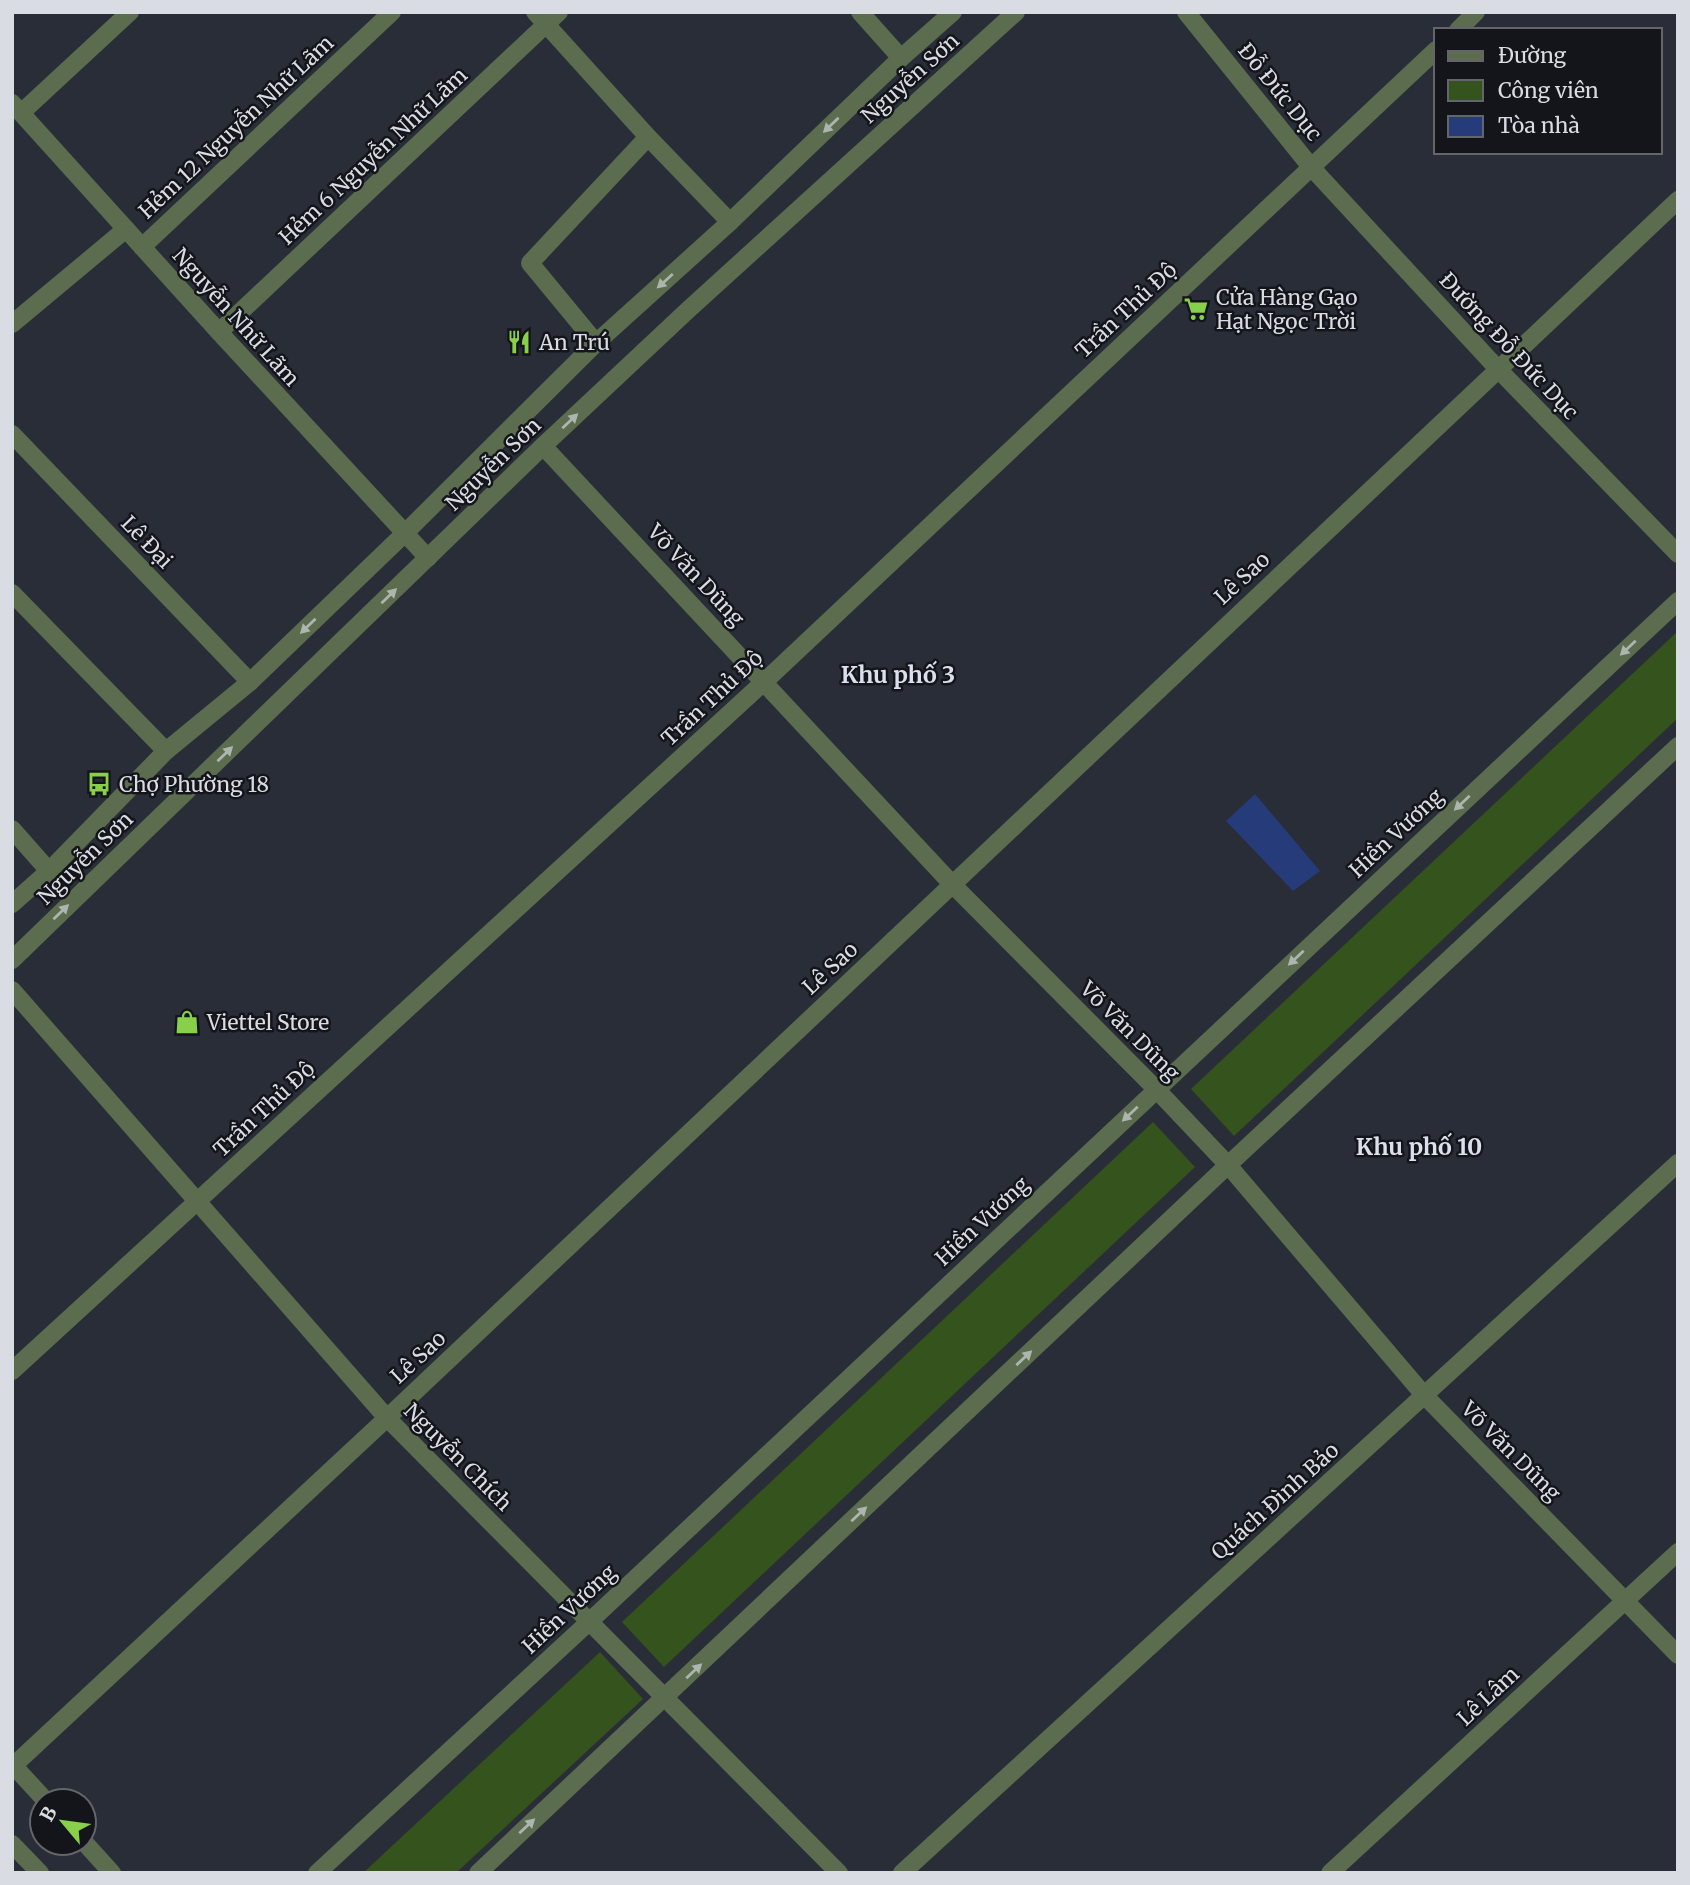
<svg xmlns="http://www.w3.org/2000/svg" width="1690" height="1885" font-family="Merriweather,serif">
<rect width="100%" height="100%" fill="#292d37"/>
<g fill="#35531c">
<polygon points="1678,631 1678,718 1234,1136 1191,1089"/>
<polygon points="1153,1122 1195,1167 664,1667 622,1622"/>
<polygon points="600,1652 643,1699 456,1873 363,1873"/>
</g>
<polygon fill="#263b79" points="1255,794 1320,871 1293,891 1226,821"/>
<g fill="none" stroke-linecap="round" stroke-linejoin="round">
<g stroke="#5b6c4f" stroke-width="18">
<polyline points="535,12 648,137 730,222"/>
<polyline points="860,12 901,58"/>
<polyline points="1186,12 1311,167 1497,368 1678,554"/>
<polyline points="1458,30 1476,12"/>
<polyline points="12,103 219,332 428,558"/>
<polyline points="21,113 130,12"/>
<polyline points="142,247 392,12"/>
<polyline points="12,324 126,229"/>
<polyline points="219,332 559,12"/>
<polyline points="596,343 530,263 648,137"/>
<polyline points="12,434 250,682"/>
<polyline points="543,446 952,884 1156,1089 1228,1165 1424,1395 1678,1655"/>
<polyline points="12,593 166,751"/>
<polyline points="12,829 49,871"/>
<polyline points="12,904 49,871 166,751 250,682 404,534 596,343 730,222 901,58 953,12"/>
<polyline points="12,960 543,446 688,310 1016,12"/>
<polyline points="12,990 387,1418 839,1873"/>
<polyline points="12,1371 765,681 1436,50"/>
<polyline points="12,1764 46,1801"/>
<polyline points="12,1767 387,1418 1678,200"/>
<polyline points="84,1842 112,1873"/>
<polyline points="12,1844 40,1873"/>
<polyline points="317,1873 589,1622 1678,601"/>
<polyline points="478,1873 1228,1165 1678,746"/>
<polyline points="902,1873 1678,1163"/>
<polyline points="1330,1873 1678,1552"/>
</g>
</g>
<defs><path id="oneway-solid" d="M-6-.8H1V-3.2L6.5 0L1 3.2V.8H-6Z" transform="scale(1.75)"/></defs>
<g fill="#adb5af">
<use href="#oneway-solid" transform="translate(831 125) rotate(136)"/>
<use href="#oneway-solid" transform="translate(665 281) rotate(138)"/>
<use href="#oneway-solid" transform="translate(570 421) rotate(-43)"/>
<use href="#oneway-solid" transform="translate(389 596) rotate(-44)"/>
<use href="#oneway-solid" transform="translate(308 626) rotate(136)"/>
<use href="#oneway-solid" transform="translate(1628 648) rotate(137)"/>
<use href="#oneway-solid" transform="translate(225 754) rotate(-44)"/>
<use href="#oneway-solid" transform="translate(1462 803) rotate(137)"/>
<use href="#oneway-solid" transform="translate(61 912) rotate(-44)"/>
<use href="#oneway-solid" transform="translate(1296 958) rotate(137)"/>
<use href="#oneway-solid" transform="translate(1130 1114) rotate(137)"/>
<use href="#oneway-solid" transform="translate(1024 1358) rotate(-43)"/>
<use href="#oneway-solid" transform="translate(859 1514) rotate(-43)"/>
<use href="#oneway-solid" transform="translate(694 1671) rotate(-43)"/>
<use href="#oneway-solid" transform="translate(527 1826) rotate(-43)"/>
</g>
<defs>
<g id="supermarket-bare" transform="scale(1.89)"><path d="M-6-5.5h2.5l.6 2H6L4.5 2H-2.5L-4.4-4H-6ZM-1.5 3.2a1.3 1.3 0 1 0 .1 0ZM3 3.2a1.3 1.3 0 1 0 .1 0Z" fill="#88cf4a" stroke="#14151a" stroke-width="2.5" paint-order="stroke"/></g>
<g id="restaurant-bare" transform="scale(1.89)"><path d="M-5-6h1v4h1v-4h1v4h1v-4h1v5L-1.5 .5V6h-2V.5L-5-1ZM5-6V6H3V1.5H1.5Q1.5-4 5-6Z" fill="#88cf4a" stroke="#14151a" stroke-width="2.5" paint-order="stroke"/></g>
<g id="bus-bare" transform="scale(1.89)"><path d="M-5-6H5V4H4V6H2V4H-2V6H-4V4H-5ZM-3.5-4V0h7V-4ZM-3.5 1.2v1.5H-2V1.2ZM2 1.2v1.5H3.5V1.2Z" fill="#88cf4a" stroke="#14151a" stroke-width="2.5" paint-order="stroke"/></g>
<g id="shop-bare" transform="scale(1.89)"><path d="M-5-2.5h2.3a2.7 3.5 0 0 1 5.4 0H5L5.5 6h-11ZM-1.5-2.5h3a1.5 2.3 0 0 0-3 0Z" fill="#88cf4a" stroke="#14151a" stroke-width="2.5" paint-order="stroke"/></g>
</defs>
<g fill-rule="evenodd">
<use href="#supermarket-bare" x="1196" y="309"/>
<use href="#restaurant-bare" x="519" y="342"/>
<use href="#bus-bare" x="99" y="784"/>
<use href="#shop-bare" x="187" y="1022"/>
</g>
<g text-anchor="middle" dominant-baseline="central" stroke-width="5" stroke-linejoin="round" paint-order="stroke">
<g font-size="21" fill="#d9dce3" stroke="#14151a">
<text transform="translate(910 78) rotate(-42)">Nguyễn Sơn</text>
<text transform="translate(1280 92) rotate(51)">Đỗ Đức Dục</text>
<text transform="translate(236 127) rotate(-43)">Hẻm 12 Nguyễn Nhữ Lãm</text>
<text transform="translate(373 156) rotate(-43)">Hẻm 6 Nguyễn Nhữ Lãm</text>
<text transform="translate(1126 310) rotate(-43)">Trần Thủ Độ</text>
<text transform="translate(236 317) rotate(48)">Nguyễn Nhữ Lãm</text>
<text transform="translate(1509 346) rotate(47)">Đường Đỗ Đức Dục</text>
<text transform="translate(493 464) rotate(-44)">Nguyễn Sơn</text>
<text transform="translate(147 542) rotate(46)">Lê Đại</text>
<text transform="translate(696 575) rotate(47)">Võ Văn Dũng</text>
<text transform="translate(1242 578) rotate(-43)">Lê Sao</text>
<text transform="translate(712 698) rotate(-43)">Trần Thủ Độ</text>
<text transform="translate(1396 833) rotate(-43)">Hiền Vương</text>
<text transform="translate(85 858) rotate(-44)">Nguyễn Sơn</text>
<text transform="translate(830 968) rotate(-43)">Lê Sao</text>
<text transform="translate(1130 1031) rotate(45)">Võ Văn Dũng</text>
<text transform="translate(264 1109) rotate(-43)">Trần Thủ Độ</text>
<text transform="translate(982 1221) rotate(-43)">Hiền Vương</text>
<text transform="translate(418 1357) rotate(-43)">Lê Sao</text>
<text transform="translate(1511 1451) rotate(45)">Võ Văn Dũng</text>
<text transform="translate(458 1457) rotate(45)">Nguyễn Chích</text>
<text transform="translate(1275 1501) rotate(-42)">Quách Đình Bảo</text>
<text transform="translate(569 1609) rotate(-43)">Hiền Vương</text>
<text transform="translate(1488 1696) rotate(-43)">Lê Lâm</text>
</g>
<g font-size="21" fill="#d9dce3" stroke="#14151a" text-anchor="start">
<text x="1216" y="297">Cửa Hàng Gạo<tspan x="1216" dy="24">Hạt Ngọc Trời</tspan></text>
<text x="539" y="342">An Trú</text>
<text x="119" y="784">Chợ Phường 18</text>
<text x="207" y="1022">Viettel Store</text>
</g>
<g font-size="23" font-weight="bold" fill="#dae0ed" stroke="#14151a">
<text x="898" y="674">Khu phố 3</text>
<text x="1419" y="1146">Khu phố 10</text>
</g>
</g>
<rect width="1690" height="1885" fill="none" stroke="#d9dce3" stroke-width="28"/>
<rect x="1434" y="28" width="228" height="126" fill="#14151a" stroke="#63656a" stroke-width="2"/>
<rect x="1448" y="51" width="35" height="10" fill="#5b6c4f" stroke="#63656a" stroke-width="2"/>
<text x="1498" y="63" font-size="21" fill="#d9dce3">Đường</text>
<rect x="1448" y="80" width="35" height="21" fill="#35531c" stroke="#63656a" stroke-width="2"/>
<text x="1498" y="98" font-size="21" fill="#d9dce3">Công viên</text>
<rect x="1448" y="116" width="35" height="21" fill="#263b79" stroke="#63656a" stroke-width="2"/>
<text x="1498" y="133" font-size="21" fill="#d9dce3">Tòa nhà</text>
<g transform="translate(63 1822) rotate(299)"><circle r="33" fill="#14151a" stroke="#63656a" stroke-width="2"/>
<path d="M0-5L12 26L0 18L-12 26Z" fill="#88cf4a"/>
<text y="-10" font-size="19" font-weight="bold" text-anchor="middle" fill="#d9dce3">B</text>
</g>
</svg>
